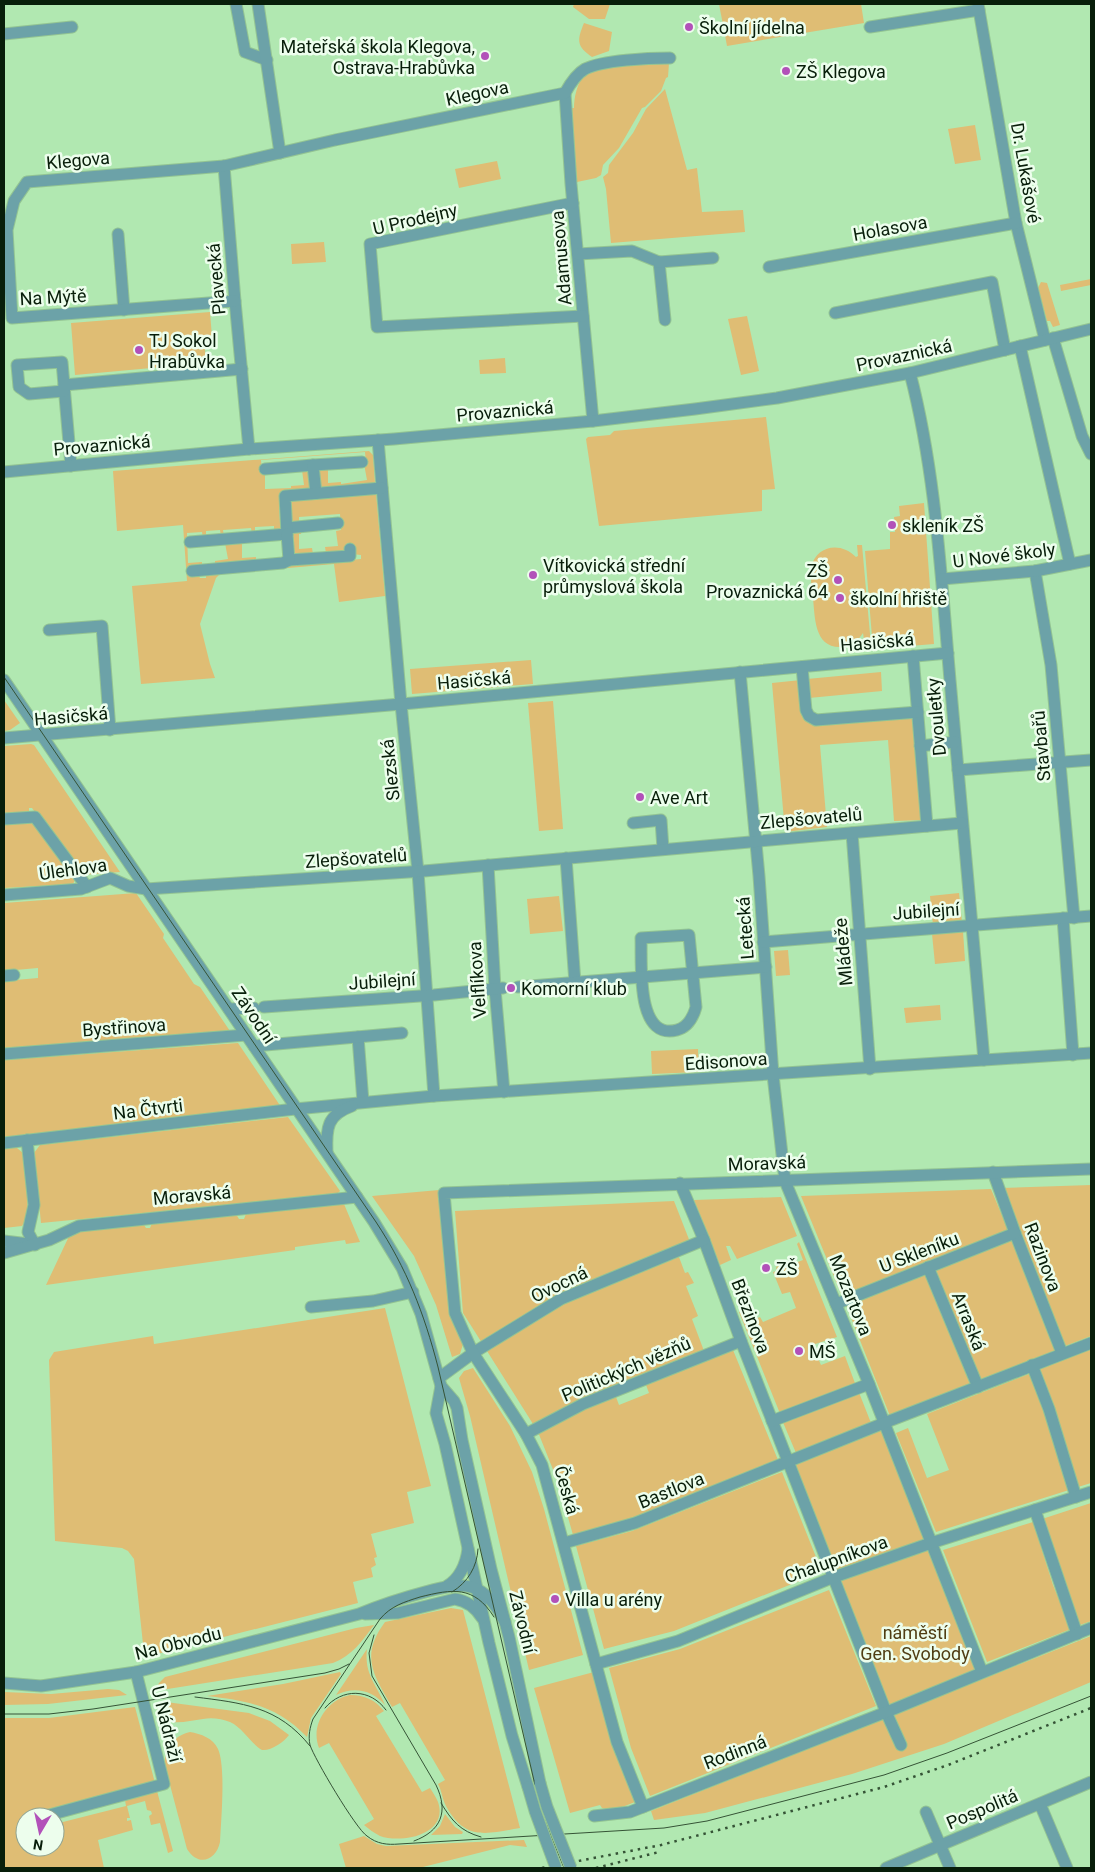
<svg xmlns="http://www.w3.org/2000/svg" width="1095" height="1872" font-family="Roboto,sans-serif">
<rect width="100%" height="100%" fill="#b1e8b1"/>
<g fill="#dfbd74">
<polygon points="574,4 610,4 605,19 589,19 573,7"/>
<polygon points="719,4 861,4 864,23 727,46"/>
<path d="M 584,23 L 612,32 L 609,51 L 592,57 C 576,46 577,40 584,23 Z"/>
<path d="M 659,60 L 669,63 L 668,77 L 666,78 L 661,91 L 645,107 L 642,108 L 619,148 L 603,165 L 601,175 L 596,178 L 577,182 L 571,108 L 574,108 C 574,98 577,82 585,75 C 597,66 642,63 659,60 Z"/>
<polygon points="665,89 687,170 697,168 702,212 743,210 745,232 611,243 606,189 603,177 608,173 609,165 633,133 646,109"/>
<polygon points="975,125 981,160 955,164 948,129"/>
<polygon points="497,161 501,179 459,188 455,169"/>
<polygon points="324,242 326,262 292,264 291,244"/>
<polygon points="1091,279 1091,285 1061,291 1060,285"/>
<polygon points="1041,282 1047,283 1060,325 1053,327 1050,321 1047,321 1038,288"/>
<polygon points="210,312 212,337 204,338 206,363 75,375 71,323"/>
<polygon points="747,316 759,371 741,375 728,319"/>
<polygon points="505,358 506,373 480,374 479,360"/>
<polygon points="766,417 775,489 762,490 762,511 599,526 586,439 588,437 610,435 614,431"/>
<path d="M 369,451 L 373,455 L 375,483 L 370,485 L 322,489 L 318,486 L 317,472 L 320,469 L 328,468 L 328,483 L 341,482 L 341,484 L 367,480 L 364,464 L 366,463 L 365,452 L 261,460 L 262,472 L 265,473 L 265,489 L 291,488 L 291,486 L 304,485 L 302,470 L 308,470 L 311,472 L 312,488 L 310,490 L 289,492 L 282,496 L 281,506 L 279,507 L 280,523 L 282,523 L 282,529 L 280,531 L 274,532 L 274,526 L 255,527 L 255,533 L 252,534 L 251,528 L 223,530 L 224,536 L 221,536 L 220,530 L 206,531 L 206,537 L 203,538 L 202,532 L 187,533 L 188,563 L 202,562 L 202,567 L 188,568 L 188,574 L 198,574 L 200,578 L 206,578 L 206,575 L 209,573 L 361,559 L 361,555 L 352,554 L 351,543 L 347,543 L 346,551 L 326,553 L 325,547 L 338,546 L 336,531 L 341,530 L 340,514 L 299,517 L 299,523 L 290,523 L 288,520 L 287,500 L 290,498 L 298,500 L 360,495 C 366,492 370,490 376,493 L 385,596 L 339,602 L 334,564 L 220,574 L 216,578 L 200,624 L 210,664 L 215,678 L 141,684 L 132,586 L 187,581 L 183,525 L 117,531 L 113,471 Z"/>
<polygon points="924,503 934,644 873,649 865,551 890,549 890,532 895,532 894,517 900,516 899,506"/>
<polygon points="301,530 301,534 299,534 299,549 312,548 313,554 292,555 290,533"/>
<polygon points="242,542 242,558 256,557 256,562 215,566 215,561 228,559 225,543"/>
<path d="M 857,545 L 862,545 L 871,645 L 865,646 L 863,633 C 858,641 851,646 841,647 C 814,648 815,617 813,598 C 812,588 810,577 811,567 C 817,544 842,542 856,557 L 858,556 Z"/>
<polygon points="531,660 533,684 412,694 410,669"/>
<polygon points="881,672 882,691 809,698 807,679"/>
<polygon points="801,680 805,716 915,715 924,820 894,821 888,740 820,745 827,827 785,832 772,683"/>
<polygon points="4,700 20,723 10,730 4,731"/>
<polygon points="553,701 563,829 539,831 528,703"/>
<polygon points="31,744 34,745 120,872 82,875 32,808 29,808 29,813 4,816 4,746"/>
<polygon points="29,821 37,825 75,880 73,884 4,888 4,822"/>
<polygon points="136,893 164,934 163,938 194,984 200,987 230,1031 4,1048 4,981 38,978 38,968 4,971 4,903"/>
<polygon points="959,893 962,922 933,925 930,896"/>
<polygon points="559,896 563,931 530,934 527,899"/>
<polygon points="963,931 965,961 935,964 932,934"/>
<polygon points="788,950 790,975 776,976 774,951"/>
<polygon points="940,1005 941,1020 906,1023 904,1008"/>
<polygon points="238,1043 281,1107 181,1119 4,1137 4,1060"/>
<polygon points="698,1049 699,1072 652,1074 651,1051"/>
<polygon points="288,1117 340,1191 337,1194 41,1223 34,1153 40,1145"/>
<path d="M 4,1148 L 17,1148 L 23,1153 C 25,1172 33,1210 22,1226 L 4,1228 Z"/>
<polygon points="1091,1185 1091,1336 1065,1346 1001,1188"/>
<polygon points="991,1189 1008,1230 842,1296 801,1196"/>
<polygon points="439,1190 448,1299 452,1321 463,1344 460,1354 452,1357 436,1305 414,1256 372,1196"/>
<polygon points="781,1197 797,1236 737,1259 730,1246 726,1246 731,1260 720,1265 694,1200"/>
<polygon points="674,1201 690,1242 482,1343 463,1313 455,1211"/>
<polygon points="344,1204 360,1242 346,1244 345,1240 295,1247 295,1250 46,1285 71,1232 144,1225 146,1228 150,1228 152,1223 236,1214 239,1219 244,1219 246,1214"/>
<polygon points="1012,1239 1056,1350 979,1381 934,1270"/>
<polygon points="799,1242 837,1337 812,1345 821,1365 845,1356 856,1386 781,1416 739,1312 741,1311 746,1323 760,1317 763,1322 796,1308 790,1292 782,1294 773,1272 777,1271 776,1267 793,1260 795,1263 803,1260 797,1244"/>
<polygon points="679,1257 685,1273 688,1272 694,1283 686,1286 698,1316 692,1319 704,1351 533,1424 487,1351 560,1305"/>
<polygon points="926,1273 970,1384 890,1416 846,1305"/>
<polygon points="385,1308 431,1486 407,1492 414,1523 371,1534 377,1557 374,1558 376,1565 371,1568 373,1577 353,1582 358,1603 153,1655 143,1644 134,1559 128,1551 122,1548 55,1541 49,1360 54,1352 153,1336 154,1344"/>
<polygon points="1091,1349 1091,1483 1078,1487 1038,1370"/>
<polygon points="733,1350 778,1460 630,1519 573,1535 558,1482 538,1432 579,1411 616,1397 619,1405 649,1393 646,1385"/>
<polygon points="473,1368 510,1426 532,1472 544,1509 583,1655 529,1670 470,1416 459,1378 464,1371"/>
<polygon points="1029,1374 1045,1413 1069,1490 936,1532 896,1433 908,1428 927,1478 949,1470 927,1414"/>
<polygon points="858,1390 871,1423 796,1453 782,1420"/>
<polygon points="884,1423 982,1672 886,1712 789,1461"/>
<polygon points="782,1472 822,1572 674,1631 604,1649 576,1546 632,1531"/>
<polygon points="1091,1503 1091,1621 1080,1625 1042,1519"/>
<polygon points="1033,1522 1053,1585 1071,1629 987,1662 943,1550"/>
<polygon points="829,1590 876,1706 650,1796 631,1748 609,1668 680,1649"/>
<path d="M 451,1608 L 463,1610 L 520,1828 C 486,1834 465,1841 446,1806 C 442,1799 442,1791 438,1784 L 445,1780 L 400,1703 L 392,1707 C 373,1674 360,1656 385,1622 Z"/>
<path d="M 374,1625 C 362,1641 352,1656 333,1663 L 155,1691 L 159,1683 L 165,1677 L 356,1628 Z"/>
<polygon points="1091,1636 1091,1682 944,1744 852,1774 705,1813 654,1820 651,1811"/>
<path d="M 367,1649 C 364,1675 377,1685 385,1705 C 372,1690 354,1686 336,1695 Z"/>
<path d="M 340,1672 L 341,1674 L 311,1718 L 307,1737 C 277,1706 249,1701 207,1696 L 283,1684 Z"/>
<polygon points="594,1672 635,1802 612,1811 602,1808 600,1805 570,1813 534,1688"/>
<polygon points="108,1689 119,1690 127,1695 48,1704 4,1705 4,1692 51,1694"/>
<path d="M 350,1695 C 365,1695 375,1700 384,1711 L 376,1716 L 422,1792 L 430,1788 C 433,1793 436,1797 438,1802 C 449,1834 402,1844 380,1836 C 374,1833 369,1829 364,1825 L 374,1819 L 329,1743 L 319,1748 C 310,1725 327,1700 350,1695 Z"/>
<path d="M 166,1702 L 249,1713 L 270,1721 L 289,1735 C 284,1742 271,1751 262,1750 C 250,1743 243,1728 230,1722 C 222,1719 212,1717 203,1719 C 184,1721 161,1731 156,1703 Z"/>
<polygon points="135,1707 155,1783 52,1817 25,1817 25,1847 55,1847 55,1824 126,1806 125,1800 157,1791 173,1851 168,1853 160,1823 151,1825 149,1816 152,1814 151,1811 147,1810 145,1801 127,1806 130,1818 127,1818 127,1821 131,1820 133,1830 98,1840 104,1868 4,1868 4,1718 49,1718"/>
<path d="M 190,1732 C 201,1734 213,1738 218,1749 C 226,1767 221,1821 220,1842 C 216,1861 198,1867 187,1849 L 165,1766 C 164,1749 173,1736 190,1732 Z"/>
<polygon points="445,1814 455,1827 463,1832 462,1834 431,1835 440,1826"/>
<polygon points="364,1836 377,1844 386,1846 524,1840 527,1847 510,1845 419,1868 346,1868 339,1844"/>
</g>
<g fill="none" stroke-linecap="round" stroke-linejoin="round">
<g stroke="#93c493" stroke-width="13">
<g id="minor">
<polyline points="236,4 245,52 267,60"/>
<polyline points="258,4 280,153"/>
<polyline points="978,4 1016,223 1045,340"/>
<polyline points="870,27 979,10"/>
<polyline points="4,34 72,27"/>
<polyline points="565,93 571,184 593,421"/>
<path d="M 565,93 C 570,84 576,74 585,69 C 603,60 649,58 670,58"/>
<polyline points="224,166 235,301 249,449"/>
<polyline points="573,203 370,244 377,327 583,316"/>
<polyline points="118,234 124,310"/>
<polyline points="578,254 632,251 659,262 665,320"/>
<polyline points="659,262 713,258"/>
<polyline points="769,267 1016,223"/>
<polyline points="235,301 12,318 7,230 14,201 27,182 224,166 335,140 565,93"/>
<polyline points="835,313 992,282 1005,350"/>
<polyline points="1053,338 1082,436 1091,454"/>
<polyline points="1020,346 1070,564"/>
<path d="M 910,373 C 936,473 941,577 950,680 C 961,807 973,933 984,1060"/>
<polyline points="64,385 71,466"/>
<polyline points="64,391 29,394 19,387 17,365 62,362 64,385 242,369"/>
<polyline points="378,440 401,704 418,872 434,1096"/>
<polyline points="265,469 313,465"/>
<polyline points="4,472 249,449 394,439 593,421 695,409 777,398 910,373 1091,329"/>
<polyline points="316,493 313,465 362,462"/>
<polyline points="287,528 338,523"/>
<polyline points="190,542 287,534 285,496 382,488"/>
<polyline points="289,560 350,556 350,549"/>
<polyline points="192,571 283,563 289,560 287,534"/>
<polyline points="1035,571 1051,665 1074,918"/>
<polyline points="942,579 1035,571 1091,560"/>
<polyline points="49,630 102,626 110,730"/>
<polyline points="913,656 927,826"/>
<polyline points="802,667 806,710 809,716 816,720 918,712"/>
<polyline points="740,672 759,876 773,1075 785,1181 869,1384 982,1672"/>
<polyline points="4,680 374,1222 402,1268 421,1314 441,1386 436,1413 445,1444 489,1643 512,1736 528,1787"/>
<polyline points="4,738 413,703 948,653"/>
<polyline points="920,746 955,742"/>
<polyline points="958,770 1091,760"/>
<polyline points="4,819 35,817 87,887"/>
<polyline points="633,823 661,820 663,849"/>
<polyline points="852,833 870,1069"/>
<polyline points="566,858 575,983"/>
<polyline points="488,865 495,989 504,1092"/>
<polyline points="4,895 81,889 110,878 128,886 146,889 424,871 962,823"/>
<polyline points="1063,918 1073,1055"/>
<path d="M 689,935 L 696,1007 C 693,1018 688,1027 677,1030 C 635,1041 642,962 641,938 Z"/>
<polyline points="763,942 1091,916"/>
<polyline points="4,976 14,975"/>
<polyline points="518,987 766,967"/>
<polyline points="264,1007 434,995 503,988"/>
<polyline points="229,1009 254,1008"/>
<polyline points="358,1037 363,1102"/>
<polyline points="254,1046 402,1033"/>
<polyline points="4,1054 246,1035"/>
<polyline points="27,1140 34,1205 28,1232 35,1245"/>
<polyline points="4,1143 295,1109 434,1096 1091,1053"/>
<path d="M 327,1152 C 326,1128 327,1115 352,1106"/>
<polyline points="993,1172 1015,1233 1062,1353"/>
<polyline points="680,1183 704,1240 741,1341 886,1712 901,1745"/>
<polyline points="4,1241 29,1244"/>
<polyline points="4,1253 49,1240 79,1226 357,1197"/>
<polyline points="928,1267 978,1387"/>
<polyline points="836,1304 1015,1233"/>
<polyline points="311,1307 373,1301 413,1292"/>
<polyline points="1032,1365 1049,1409 1076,1497"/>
<polyline points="439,1378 473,1353 561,1299 704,1240"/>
<polyline points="441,1386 454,1401 457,1408 462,1440 491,1569 509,1637 540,1783"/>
<polyline points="772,1421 869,1384"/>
<polyline points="526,1434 583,1404 741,1341"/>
<polyline points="1035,1510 1077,1634"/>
<polyline points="564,1543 635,1523 884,1423 1091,1343"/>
<path d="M 447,1586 C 460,1578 466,1564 468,1549"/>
<path d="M 365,1614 L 398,1613 L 455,1599 C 467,1601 476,1608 482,1618"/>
<polyline points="596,1664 678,1641 834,1577 931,1543 1091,1492"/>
<path d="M 4,1683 L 41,1686 L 136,1672 L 359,1614 C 381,1605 402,1598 425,1592 C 466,1581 484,1581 505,1622"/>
<polyline points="1040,1804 1067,1868"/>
<polyline points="643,1807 617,1742 542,1465 526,1434 473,1353 455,1313 444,1193 1091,1169"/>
<polyline points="926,1812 950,1868"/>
<polyline points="594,1816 630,1812 643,1807 894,1709 1091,1628"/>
<polyline points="42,1817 164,1784 136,1672"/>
<polyline points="886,1868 1091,1782"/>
</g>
</g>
<use href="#minor" stroke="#6ca2a8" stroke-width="11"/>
<g stroke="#355336" stroke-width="1">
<path d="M 4,677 L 376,1222 C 407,1269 424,1313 438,1367 L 535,1785 L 551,1836 L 564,1868"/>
<path d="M 452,1592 C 468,1582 477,1567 478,1549"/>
<path d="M 494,1617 C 474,1585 452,1589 420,1597 C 404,1602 391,1606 380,1619 L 313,1719 C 310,1727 308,1736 310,1745 C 314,1758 356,1829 367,1836 C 377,1844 387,1845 399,1844 L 664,1828 L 707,1821 L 884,1775 L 947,1753 L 1091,1696"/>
<path d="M 374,1635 L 369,1653 L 372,1676 L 436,1785 C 449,1812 441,1831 414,1841"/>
<path d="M 195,1697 C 242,1703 278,1706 310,1746"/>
<path d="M 325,1708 C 342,1688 370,1688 386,1710"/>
<polyline points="4,1714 49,1714 93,1709 325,1673 339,1669 349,1664"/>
<path d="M 441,1803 C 452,1821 460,1831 481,1837"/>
</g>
<g stroke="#355336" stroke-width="2.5" stroke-dasharray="2.5 5" stroke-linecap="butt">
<polyline points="542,1868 661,1845 884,1787 948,1765 1091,1708"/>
<polyline points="596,1868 659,1852"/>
</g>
<g stroke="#93c493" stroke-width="13" stroke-linecap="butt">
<g id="minor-bridge">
<polyline points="540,1783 547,1807 571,1868"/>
<polyline points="528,1787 535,1811 556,1868"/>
</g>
</g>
<use href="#minor-bridge" stroke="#6ca2a8" stroke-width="11"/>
</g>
<g fill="#b251b9" stroke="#edfeed" stroke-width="2">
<circle cx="689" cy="27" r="5"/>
<circle cx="485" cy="56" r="5"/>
<circle cx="786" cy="71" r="5"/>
<circle cx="139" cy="350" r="5"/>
<circle cx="892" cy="525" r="5"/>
<circle cx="533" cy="575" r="5"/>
<circle cx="838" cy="580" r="5"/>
<circle cx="840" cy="598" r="5"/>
<circle cx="640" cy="797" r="5"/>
<circle cx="511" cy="988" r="5"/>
<circle cx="766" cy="1268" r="5"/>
<circle cx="799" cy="1351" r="5"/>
<circle cx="555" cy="1599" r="5"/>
</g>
<g text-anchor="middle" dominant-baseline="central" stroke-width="5" stroke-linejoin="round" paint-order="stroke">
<g font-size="18" fill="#081e0a" stroke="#edfeed" text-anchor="start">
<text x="699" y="27">Školní jídelna</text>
<text x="475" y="46" text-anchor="end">Mateřská škola Klegova,<tspan x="475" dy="21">Ostrava-Hrabůvka</tspan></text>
<text x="796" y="71">ZŠ Klegova</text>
<text x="149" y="340">TJ Sokol<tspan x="149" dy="21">Hrabůvka</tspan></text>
<text x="902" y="525">skleník ZŠ</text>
<text x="543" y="565">Vítkovická střední<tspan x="543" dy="21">průmyslová škola</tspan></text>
<text x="828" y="570" text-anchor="end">ZŠ<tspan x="828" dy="21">Provaznická 64</tspan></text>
<text x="850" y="598">školní hřiště</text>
<text x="650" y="797">Ave Art</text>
<text x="521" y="988">Komorní klub</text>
<text x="776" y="1268">ZŠ</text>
<text x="809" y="1351">MŠ</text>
<text x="565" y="1599">Villa u arény</text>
</g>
<g font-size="18" fill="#081e0a" stroke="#edfeed">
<text transform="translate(477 93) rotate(-12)">Klegova</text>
<text transform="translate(78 160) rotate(-5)">Klegova</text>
<text transform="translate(1026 173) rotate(80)">Dr. Lukášové</text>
<text transform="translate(415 219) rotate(-13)">U Prodejny</text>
<text transform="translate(890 228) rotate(-10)">Holasova</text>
<text transform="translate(561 258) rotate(-95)">Adamusova</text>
<text transform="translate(216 279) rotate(-95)">Plavecká</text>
<text transform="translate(53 297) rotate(-3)">Na Mýtě</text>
<text transform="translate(904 355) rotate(-12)">Provaznická</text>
<text transform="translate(505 411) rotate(-5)">Provaznická</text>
<text transform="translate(102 445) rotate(-5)">Provaznická</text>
<text transform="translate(1004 555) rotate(-7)">U Nové školy</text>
<text transform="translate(877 642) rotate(-5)">Hasičská</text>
<text transform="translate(474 680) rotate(-5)">Hasičská</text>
<text transform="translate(71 716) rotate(-5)">Hasičská</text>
<text transform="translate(936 717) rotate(-95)">Dvouletky</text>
<text transform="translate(1041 746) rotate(-95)">Stavbařů</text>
<text transform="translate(390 770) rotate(-96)">Slezská</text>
<text transform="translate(811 818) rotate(-5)">Zlepšovatelů</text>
<text transform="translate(356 858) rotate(-4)">Zlepšovatelů</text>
<text transform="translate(73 869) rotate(-8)">Úlehlova</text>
<text transform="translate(926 911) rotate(-4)">Jubilejní</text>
<text transform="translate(745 928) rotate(-94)">Letecká</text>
<text transform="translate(843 952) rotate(-95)">Mládeže</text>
<text transform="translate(477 980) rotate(-94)">Velflíkova</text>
<text transform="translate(382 981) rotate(-4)">Jubilejní</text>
<text transform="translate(254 1015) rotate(56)">Závodní</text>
<text transform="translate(124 1027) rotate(-4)">Bystřinova</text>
<text transform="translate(726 1061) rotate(-4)">Edisonova</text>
<text transform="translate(148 1109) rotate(-7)">Na Čtvrti</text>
<text transform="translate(767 1163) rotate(-2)">Moravská</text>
<text transform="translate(192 1195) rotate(-5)">Moravská</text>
<text transform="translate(919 1252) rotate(-21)">U Skleníku</text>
<text transform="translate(1043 1257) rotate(69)">Razinova</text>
<text transform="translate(559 1284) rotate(-26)">Ovocná</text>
<text transform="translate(851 1295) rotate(68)">Mozartova</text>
<text transform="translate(751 1316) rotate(69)">Březinova</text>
<text transform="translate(969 1321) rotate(68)">Arraská</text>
<text transform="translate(626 1369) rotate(-23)">Politických vězňů</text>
<text transform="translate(567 1490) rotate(74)">Česká</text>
<text transform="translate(671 1490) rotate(-22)">Bastlova</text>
<text transform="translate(836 1559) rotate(-20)">Chalupníkova</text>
<text transform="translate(523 1622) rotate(76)">Závodní</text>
<text transform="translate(178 1643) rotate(-14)">Na Obvodu</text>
<text transform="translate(167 1724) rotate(76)">U Nádraží</text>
<text transform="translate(735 1752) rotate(-21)">Rodinná</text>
<text transform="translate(982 1809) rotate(-23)">Pospolitá</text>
</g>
<g font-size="18" fill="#503d13" stroke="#edfeed">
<text x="915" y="1632">náměstí<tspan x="915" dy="21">Gen. Svobody</tspan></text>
</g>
</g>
<rect width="1095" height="1872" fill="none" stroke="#081e0a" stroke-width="10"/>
<g transform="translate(40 1832) rotate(189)"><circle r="24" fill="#edfeed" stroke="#91a492"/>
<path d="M0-4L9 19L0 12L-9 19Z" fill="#b251b9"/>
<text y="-8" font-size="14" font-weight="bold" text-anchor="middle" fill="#081e0a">N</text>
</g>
</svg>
